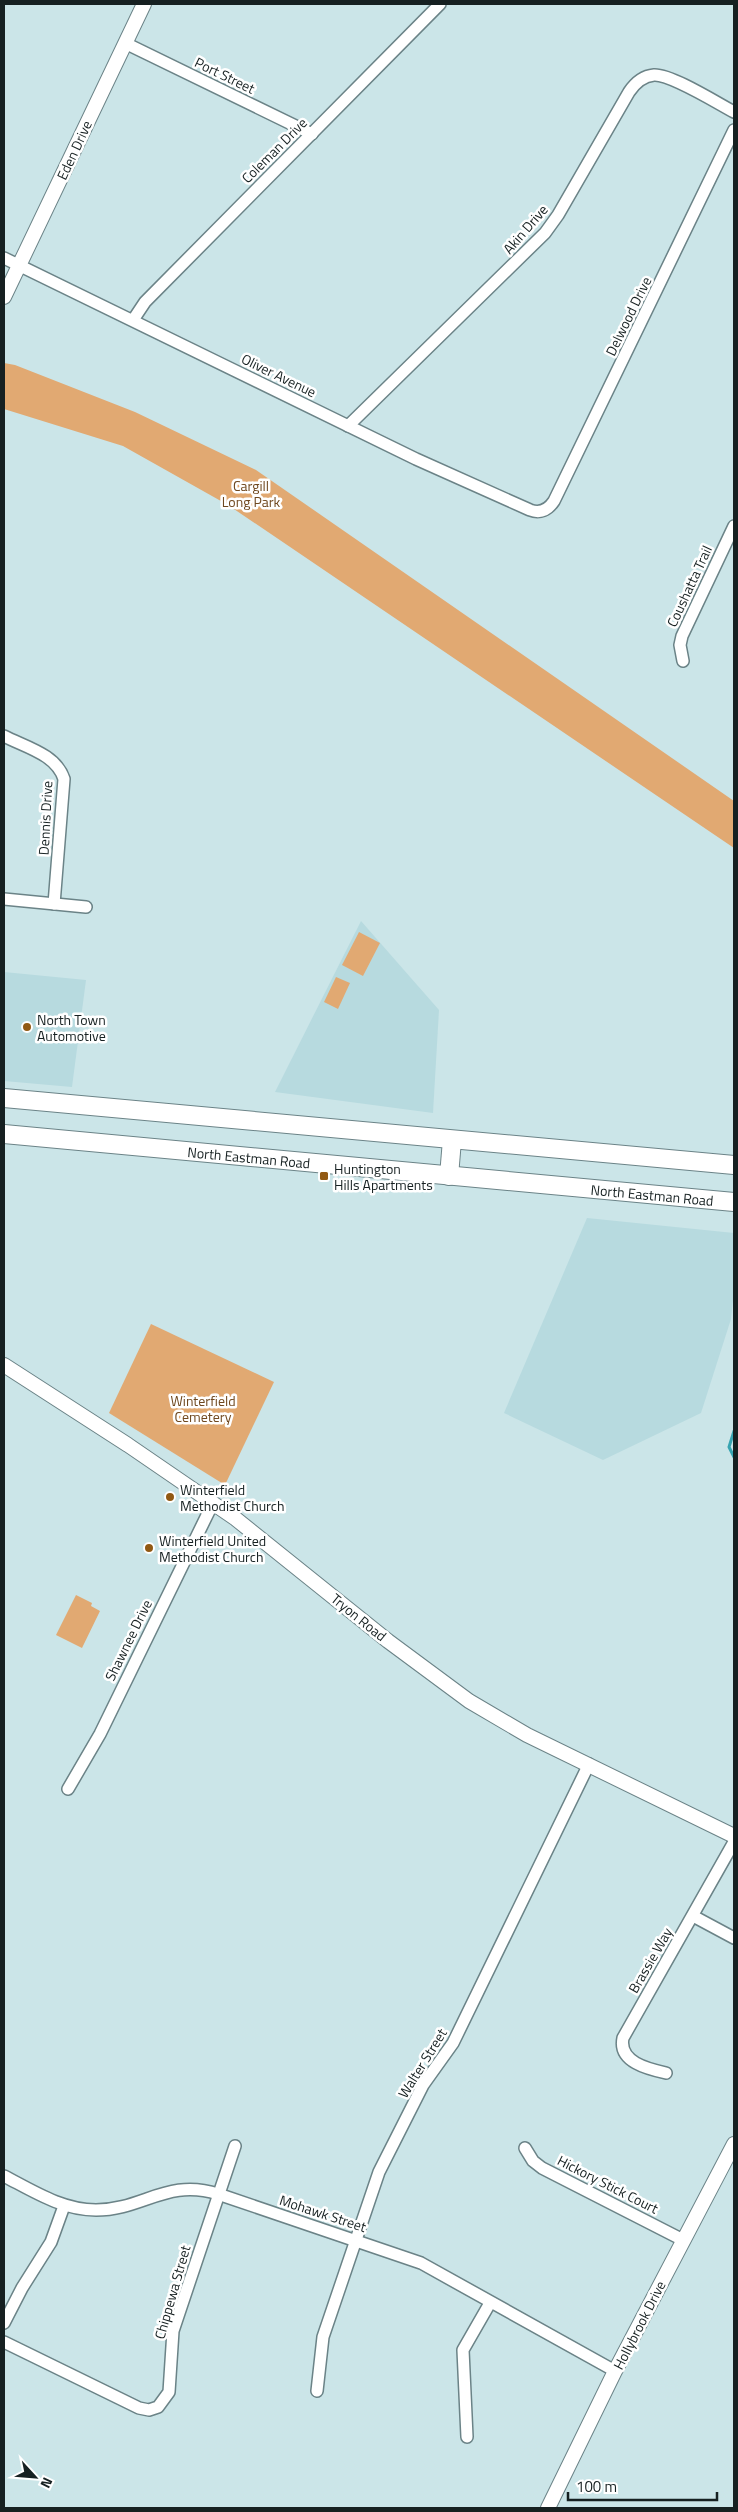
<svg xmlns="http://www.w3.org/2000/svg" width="738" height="2512" font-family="'Titillium Web',sans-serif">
<rect width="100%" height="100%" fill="#cbe5e8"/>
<g fill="#b7dadf">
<polygon points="361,921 439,1010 433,1113 275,1092"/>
<polygon points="4,972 86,980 72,1087 4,1081"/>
<polygon points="587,1218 734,1233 734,1290 731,1319 701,1413 603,1460 504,1413"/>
</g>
<g fill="#e1a972">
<polygon points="4,363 15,365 135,412 256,470 734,801 734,848 228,505 123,446 4,409"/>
<polygon points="359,932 380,943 363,976 342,965"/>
<polygon points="336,977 350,983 338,1009 324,1002"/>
<polygon points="151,1324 274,1382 225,1485 109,1413"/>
<polygon points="76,1595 92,1603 91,1606 100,1611 82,1648 56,1635"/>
</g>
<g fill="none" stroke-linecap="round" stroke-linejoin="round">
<polyline stroke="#37a4b1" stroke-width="3" points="734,1431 729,1447 734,1457"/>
<g stroke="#6b8387" stroke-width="14">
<g id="minor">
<polyline points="125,43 312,134"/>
<path d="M 4,258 L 416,459 L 530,510 C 540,514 548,510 554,501 L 734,130"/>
<polyline points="133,320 145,302 440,4"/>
<path d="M 348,426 L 545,233 L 558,215 L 629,92 C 635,83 643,76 654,75 C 671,74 717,103 734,112"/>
<polyline points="683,661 680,645 682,636 734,526"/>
<path d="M 4,736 C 25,747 56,754 64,779 L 54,904"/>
<polyline points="4,899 86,907"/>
<polyline points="68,1789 100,1734 213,1503"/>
<polyline points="693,1916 734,1938"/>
<path d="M 666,2073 C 648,2069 618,2062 623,2038 L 734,1842"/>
<polyline points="525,2148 533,2161 542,2168 683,2240"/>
<path d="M 4,2176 C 33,2191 62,2210 96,2210 C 143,2210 167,2178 218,2194 L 421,2263 L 615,2371"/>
<polyline points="4,2323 22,2288 51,2242 64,2206"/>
<polyline points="4,2342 139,2408 149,2410 158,2407 169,2392 173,2331 235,2146"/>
<polyline points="317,2391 323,2337 379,2172 423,2085 453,2043 589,1764"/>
<polyline points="467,2437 463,2350 490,2303"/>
</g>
</g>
<g stroke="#6b8387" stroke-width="16">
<g id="tertiary">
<polyline points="4,297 144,4"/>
<polyline points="4,1365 128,1445 236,1519 388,1641 469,1701 527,1735 734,1836"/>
<polyline points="548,2508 615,2371 734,2144"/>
</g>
</g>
<g stroke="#6b8387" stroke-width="20">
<g id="primary">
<polyline points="4,1098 734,1165"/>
<path id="s1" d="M 4,1134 L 734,1202"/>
<polyline points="449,1176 452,1140"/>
</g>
</g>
<use href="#minor" stroke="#fff" stroke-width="11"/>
<use href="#tertiary" stroke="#fff" stroke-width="14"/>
<use href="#primary" stroke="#fff" stroke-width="18"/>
</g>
<g fill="#915913" stroke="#fff" stroke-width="2">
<circle cx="27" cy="1027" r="5"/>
<rect x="319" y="1171" width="10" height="10" rx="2.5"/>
<circle cx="170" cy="1497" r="5"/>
<circle cx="149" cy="1548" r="5"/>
</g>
<g text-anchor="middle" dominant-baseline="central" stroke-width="5" stroke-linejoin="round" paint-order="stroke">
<g font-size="14" fill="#162021" stroke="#fff">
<text transform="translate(225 75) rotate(26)">Port Street</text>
<text transform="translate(74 150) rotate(-65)">Eden Drive</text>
<text transform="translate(274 150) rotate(-45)">Coleman Drive</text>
<text transform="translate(525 229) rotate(-49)">Akin Drive</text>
<text transform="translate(628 316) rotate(-64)">Delwood Drive</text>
<text transform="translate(279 375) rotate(26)">Oliver Avenue</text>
<text transform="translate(689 586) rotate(-65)">Coushatta Trail</text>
<text transform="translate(45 818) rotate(-87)">Dennis Drive</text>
<text stroke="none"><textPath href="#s1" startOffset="246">North Eastman Road</textPath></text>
<text stroke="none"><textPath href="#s1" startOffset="651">North Eastman Road</textPath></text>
<text transform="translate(359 1617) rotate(39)">Tryon Road</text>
<text transform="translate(128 1640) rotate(-64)">Shawnee Drive</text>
<text transform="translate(650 1960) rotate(-60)">Brassie Way</text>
<text transform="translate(422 2063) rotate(-58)">Walter Street</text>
<text transform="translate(608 2184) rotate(27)">Hickory Stick Court</text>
<text transform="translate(323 2213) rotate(18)">Mohawk Street</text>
<text transform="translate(172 2292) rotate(-74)">Chippewa Street</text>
<text transform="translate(639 2325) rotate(-63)">Hollybrook Drive</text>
</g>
<g font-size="14" fill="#6f481f" stroke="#fff">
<text x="251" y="485">Cargill<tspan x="251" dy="16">Long Park</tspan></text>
<text x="203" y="1400">Winterfield<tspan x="203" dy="16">Cemetery</tspan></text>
</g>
<g font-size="14" fill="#162021" stroke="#fff" text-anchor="start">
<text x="37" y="1019">North Town<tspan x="37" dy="16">Automotive</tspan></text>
<text x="334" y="1168">Huntington<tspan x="334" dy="16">Hills Apartments</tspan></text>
<text x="180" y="1489">Winterfield<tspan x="180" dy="16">Methodist Church</tspan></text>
<text x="159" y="1540">Winterfield United<tspan x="159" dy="16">Methodist Church</tspan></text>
</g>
</g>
<rect width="738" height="2512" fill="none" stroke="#162021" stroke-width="10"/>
<g transform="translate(35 2477) rotate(116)" stroke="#ffffff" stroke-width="4" paint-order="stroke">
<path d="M0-4L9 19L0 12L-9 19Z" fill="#162021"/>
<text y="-8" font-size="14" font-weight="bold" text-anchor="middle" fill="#162021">N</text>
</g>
<path d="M568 2492v8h149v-8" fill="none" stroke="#162021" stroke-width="2.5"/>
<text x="576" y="2492" font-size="15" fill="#162021" stroke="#ffffff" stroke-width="4" paint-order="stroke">100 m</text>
</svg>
